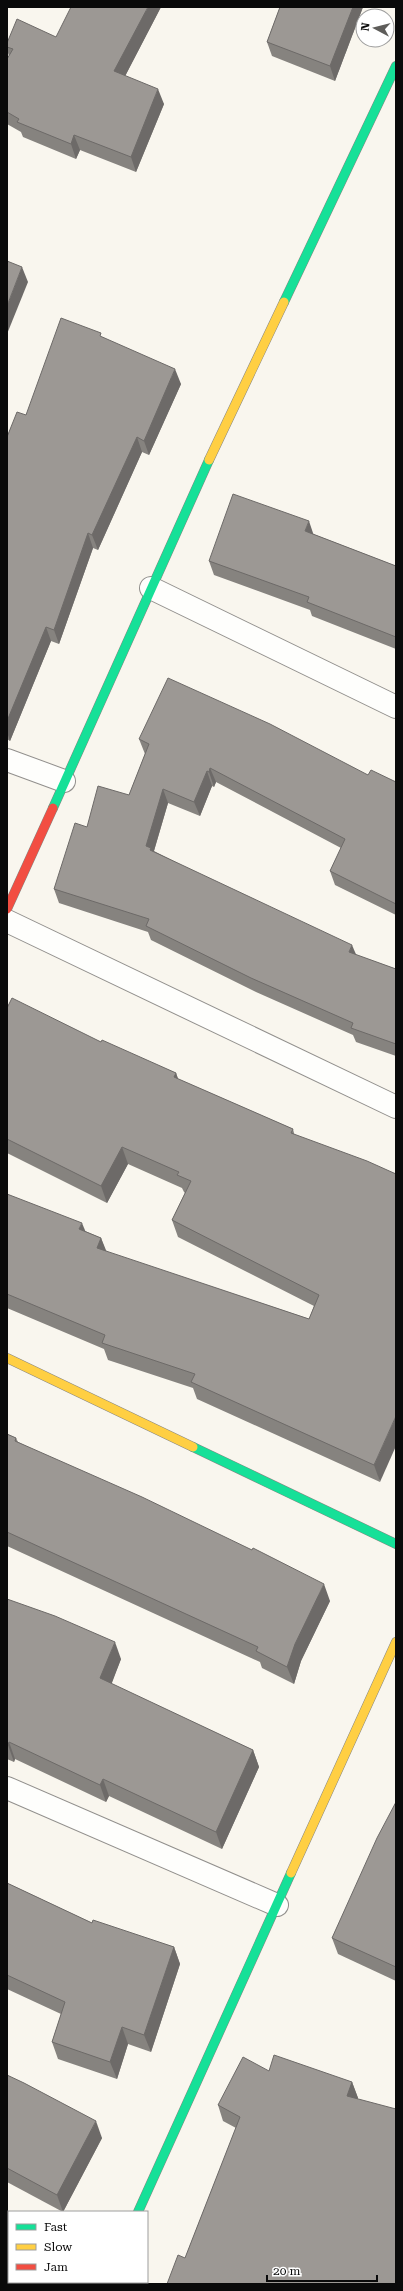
<svg xmlns="http://www.w3.org/2000/svg" width="403" height="2291" font-family="'Roboto Serif',serif">
<rect width="100%" height="100%" fill="#f9f6ee"/>
<g fill="none" stroke-linecap="round" stroke-linejoin="round">
<g stroke="#92908d" stroke-width="24">
<g id="street">
<polyline points="151,588 396,707"/>
<polyline points="7,760 64,781"/>
<polyline points="7,921 396,1107"/>
<polyline points="7,1788 277,1905"/>
<polyline points="7,2225 9,2226"/>
<polyline points="105,2284 106,2282"/>
</g>
</g>
<g stroke="#888783" stroke-width="10">
<g id="fast">
<polyline points="284,302 396,66"/>
<polyline points="53,808 209,460"/>
<polyline points="193,1447 396,1544"/>
<polyline points="138,2212 291,1873"/>
</g>
</g>
<g stroke="#888783" stroke-width="10">
<g id="slow">
<polyline points="209,460 284,302"/>
<polyline points="7,1358 193,1447"/>
<polyline points="291,1873 396,1642"/>
</g>
</g>
<g stroke="#888783" stroke-width="10">
<polyline id="jam" points="7,909 53,808"/>
</g>
<use href="#street" stroke="#fefefc" stroke-width="22"/>
<use href="#fast" stroke="#16e098" stroke-width="9"/>
<use href="#slow" stroke="#ffcf43" stroke-width="9"/>
<use href="#jam" stroke="#f24e42" stroke-width="9"/>
</g>
<g fill="#86837f">
<polygon points="161,7 125,76 164,104 136,172 80,150 76,159 23,137 21,132 7,124 7,59 9,56 7,50 7,43 56,37"/>
<polygon points="280,7 363,7 335,81 272,56 267,42"/>
<polygon points="102,337 181,384 149,455 142,452 98,550 93,548 59,644 51,641 10,741 7,739 7,437 26,415"/>
<polygon points="313,534 396,566 396,649 312,616 310,610 214,575 209,561"/>
<polygon points="139,739 368,775 396,782 396,915 335,885 330,871 341,848 216,782 214,787 212,786 200,816 168,803 154,851 356,955 396,969 396,1056 356,1042 353,1035 256,992 151,940 148,932 59,903 54,889 87,827 129,795 145,754"/>
<polygon points="7,1008 101,1042 176,1073 178,1079 293,1129 380,1482 197,1399 193,1388 108,1360 104,1349 7,1308 7,1194 85,1231 101,1238 106,1252 309,1319 314,1306 178,1237 172,1220 185,1193 184,1192 182,1188 128,1164 107,1203 7,1153"/>
<polygon points="7,1434 16,1438 18,1442 330,1601 301,1661 294,1684 262,1668 260,1662 7,1546"/>
<polygon points="7,1599 121,1659 111,1684 253,1750 259,1767 222,1849 109,1796 106,1802 15,1759 14,1762 7,1759"/>
<polygon points="396,1802 396,1981 338,1954 332,1938"/>
<polygon points="7,1883 92,1923 174,1947 180,1964 151,2052 128,2044 117,2079 58,2059 52,2042 61,2014 7,1989"/>
<polygon points="269,2071 352,2082 358,2098 185,2258 236,2128 223,2121 218,2105"/>
<polygon points="7,2075 102,2138 63,2212 7,2182"/>
</g>
<g fill="#6d6a68">
<polygon points="148,7 161,7 120,86 114,71"/>
<polygon points="353,7 363,7 335,81 330,66"/>
<polygon points="158,89 164,104 136,172 131,157"/>
<polygon points="74,135 80,150 76,159 71,144"/>
<polygon points="22,267 28,282 7,334 7,306"/>
<polygon points="175,369 181,384 149,455 144,441"/>
<polygon points="137,437 142,452 98,550 92,535"/>
<polygon points="309,521 314,536 305,531"/>
<polygon points="88,533 93,548 59,644 54,630"/>
<polygon points="46,627 51,641 10,741 7,732 7,721"/>
<polygon points="210,768 216,782 214,787 209,772"/>
<polygon points="207,771 212,786 200,816 194,802"/>
<polygon points="163,789 168,803 153,854 146,846"/>
<polygon points="352,945 358,959 349,952"/>
<polygon points="176,1073 182,1090 174,1077"/>
<polygon points="122,1147 128,1164 107,1203 101,1186"/>
<polygon points="82,1223 89,1240 79,1229"/>
<polygon points="101,1238 108,1255 97,1248"/>
<polygon points="396,1416 396,1446 380,1482 374,1465"/>
<polygon points="324,1584 330,1601 301,1661 294,1684 287,1667 295,1644"/>
<polygon points="115,1642 121,1659 107,1696 100,1678"/>
<polygon points="9,1742 15,1759 14,1762 8,1745"/>
<polygon points="253,1750 259,1767 222,1849 216,1832"/>
<polygon points="103,1779 109,1796 106,1802 100,1785"/>
<polygon points="174,1947 180,1964 151,2052 144,2035"/>
<polygon points="122,2027 128,2044 117,2079 110,2062"/>
<polygon points="352,2082 358,2098 353,2112 347,2096"/>
<polygon points="96,2121 102,2138 63,2212 57,2195"/>
</g>
<g fill="#9c9894" stroke="#6d6a68">
<polygon points="71,7 148,7 114,71 158,89 131,157 74,135 71,144 17,122 19,119 7,112 7,59 13,49 7,47 7,43 17,19 56,37"/>
<polygon points="280,7 353,7 330,66 267,42"/>
<polygon points="7,261 22,267 7,306"/>
<polygon points="61,318 101,333 100,336 175,369 144,441 137,437 92,535 88,533 54,630 46,627 7,721 7,437 17,412 26,415"/>
<polygon points="233,494 309,521 305,531 396,566 396,637 307,602 309,597 209,561"/>
<polygon points="168,678 270,724 368,775 371,770 396,782 396,904 330,871 345,839 210,768 209,772 207,771 194,802 163,789 146,846 151,848 150,850 352,945 349,952 396,969 396,1044 351,1028 353,1023 251,978 146,926 149,919 54,889 75,823 87,827 98,786 129,795 149,744 139,739"/>
<polygon points="12,998 101,1042 102,1040 176,1073 174,1077 293,1129 291,1133 367,1161 396,1174 396,1416 374,1465 191,1382 195,1374 102,1343 105,1335 7,1294 7,1194 82,1223 79,1229 101,1238 97,1248 309,1319 319,1295 172,1220 191,1181 177,1175 179,1172 122,1147 101,1186 7,1139 7,1008"/>
<polygon points="7,1434 16,1438 15,1441 142,1497 252,1550 253,1548 324,1584 295,1644 287,1667 256,1651 258,1647 7,1532"/>
<polygon points="7,1599 55,1616 115,1642 100,1678 253,1750 216,1832 103,1779 100,1785 9,1742 8,1745 7,1744"/>
<polygon points="396,1802 396,1967 332,1938 377,1838"/>
<polygon points="7,1883 92,1923 93,1920 174,1947 144,2035 122,2027 110,2062 52,2042 65,2002 7,1975"/>
<polygon points="274,2055 352,2082 347,2096 396,2109 396,2284 167,2284 178,2255 185,2258 240,2117 218,2105 243,2057 269,2071"/>
<polygon points="7,2075 24,2083 96,2121 57,2195 7,2168"/>
</g>
<rect width="403" height="2291" fill="none" stroke="#0a0a0a" stroke-width="16"/>
<rect x="8" y="2211" width="140" height="72" fill="#ffffff" stroke="#9d9d9d"/>
<rect x="16" y="2224" width="20" height="6" fill="#16e098" stroke="#9d9d9d"/>
<text x="44" y="2231" font-size="12" fill="#0a0a0a">Fast</text>
<rect x="16" y="2244" width="20" height="6" fill="#ffcf43" stroke="#9d9d9d"/>
<text x="44" y="2251" font-size="12" fill="#0a0a0a">Slow</text>
<rect x="16" y="2264" width="20" height="6" fill="#f24e42" stroke="#9d9d9d"/>
<text x="44" y="2271" font-size="12" fill="#0a0a0a">Jam</text>
<g transform="translate(375 28) rotate(277)"><circle r="19" fill="#ffffff" stroke="#9d9d9d"/>
<path d="M0-3L7 15L0 10L-7 15Z" fill="#5e5d5a"/>
<text y="-6" font-size="11" font-weight="bold" text-anchor="middle" fill="#0a0a0a">N</text>
</g>
<path d="M267 2275v6h110v-6" fill="none" stroke="#0a0a0a" stroke-width="2"/>
<text x="273" y="2275" font-size="12" fill="#0a0a0a" stroke="#ffffff" stroke-width="3" paint-order="stroke">20 m</text>
</svg>
